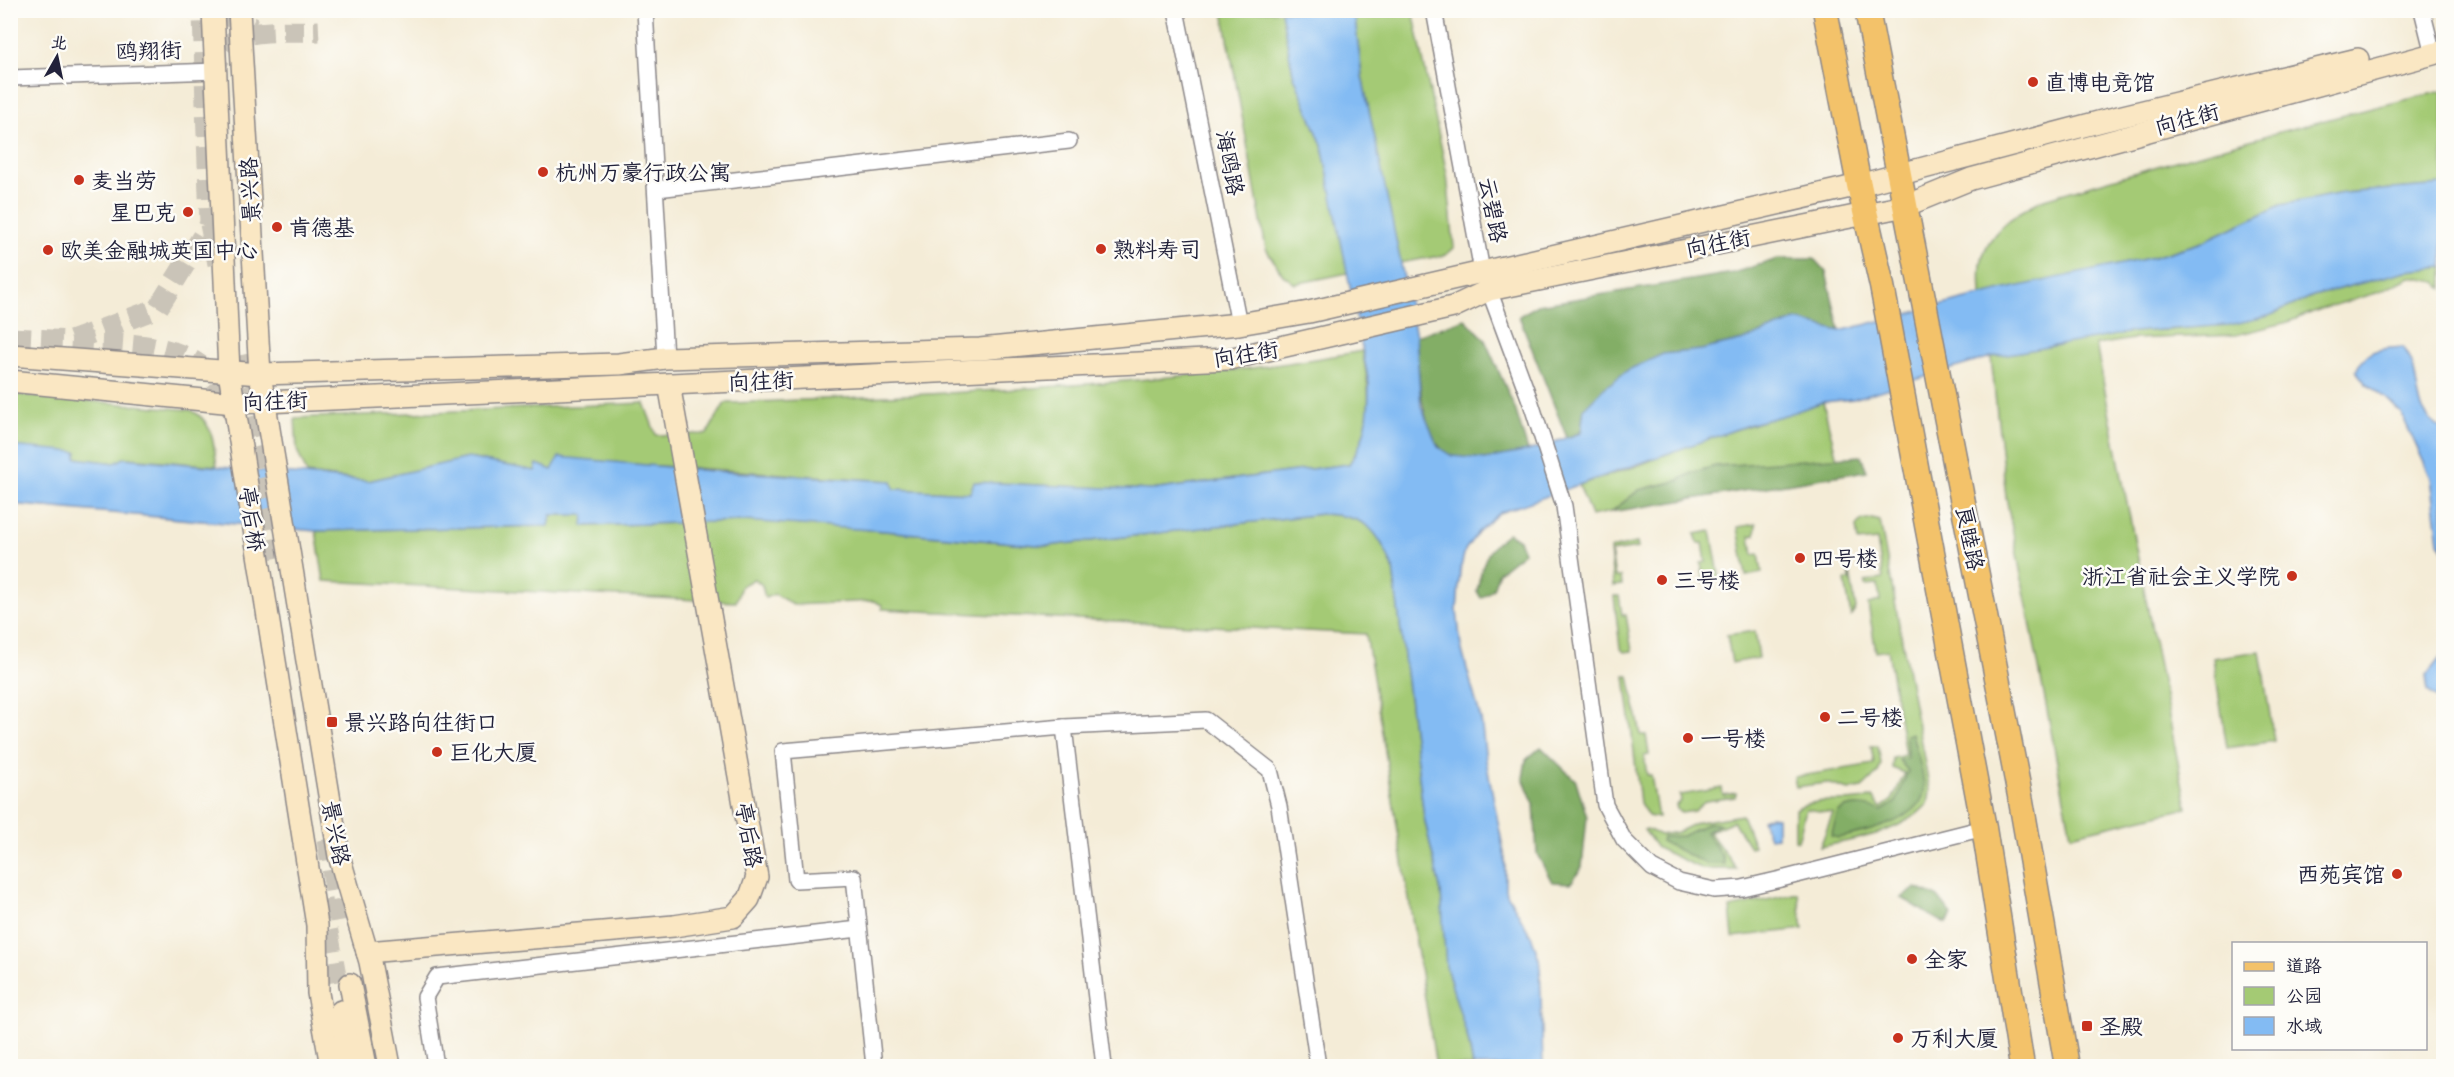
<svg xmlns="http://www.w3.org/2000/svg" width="2454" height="1077" font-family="Sriracha,'LXGW WenKai TC',sans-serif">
<rect width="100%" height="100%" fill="#fdfcf7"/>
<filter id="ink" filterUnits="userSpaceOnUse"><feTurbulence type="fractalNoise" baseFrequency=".0167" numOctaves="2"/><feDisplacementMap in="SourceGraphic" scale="12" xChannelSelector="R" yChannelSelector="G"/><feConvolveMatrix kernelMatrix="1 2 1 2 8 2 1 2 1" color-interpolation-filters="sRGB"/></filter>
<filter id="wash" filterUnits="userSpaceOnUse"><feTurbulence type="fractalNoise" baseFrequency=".008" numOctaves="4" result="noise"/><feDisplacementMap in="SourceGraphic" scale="24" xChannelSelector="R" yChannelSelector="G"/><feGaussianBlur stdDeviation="1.35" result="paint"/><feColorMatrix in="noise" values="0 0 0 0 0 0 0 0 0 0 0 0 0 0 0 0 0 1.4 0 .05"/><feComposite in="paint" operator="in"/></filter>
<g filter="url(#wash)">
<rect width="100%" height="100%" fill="#f4ecd7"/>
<g fill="#a4ca74" stroke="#637658" stroke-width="1.5">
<polygon points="1223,11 1281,11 1293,73 1322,145 1348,273 1295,284 1283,275 1266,249"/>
<polygon points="1354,11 1413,11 1447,174 1454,248 1446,255 1399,263 1362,76"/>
<path d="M 2443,91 L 2443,185 L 2343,193 L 2281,205 L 2200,243 L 2154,257 L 1981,296 C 1981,285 1979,270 1982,259 C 1989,230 2019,211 2044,199 C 2177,160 2309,122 2443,91 Z"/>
<polygon points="2443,267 2443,288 2437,282 2410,277 2380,292 2321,309 2288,322 2236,335 2133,339 2096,345 2187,808 2071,835 2006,497 1991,357 2134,331 2170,330 2269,316 2313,296 2406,271"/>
<path d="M 1362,351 C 1371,391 1374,429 1349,464 L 1151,490 L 974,482 L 970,493 L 894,489 L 891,481 L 660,466 L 552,470 L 537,464 L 535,471 L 468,458 L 368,481 L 307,474 L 297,450 L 295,418 L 644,403 L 656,435 L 707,434 L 725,403 C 817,400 909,395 1001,390 C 1122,382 1243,373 1362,351 Z"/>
<path d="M 11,394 L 191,410 C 214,422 213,443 217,466 L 129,458 L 115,463 L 75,458 L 77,453 L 11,446 Z"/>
<polygon points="1823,402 1837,459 1716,466 1694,472 1677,481 1639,490 1611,512 1591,516 1579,485 1637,466 1697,442"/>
<path d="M 1321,514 C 1368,516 1376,528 1393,568 L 1424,817 L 1441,892 L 1445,923 L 1473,1066 L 1436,1066 L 1366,634 L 882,609 L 882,605 L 874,601 L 793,605 L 775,594 L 765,598 L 762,585 L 754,579 L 741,586 L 736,602 L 324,581 L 316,531 L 548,526 L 550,515 L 584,515 L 584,526 L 741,521 L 797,523 L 1047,546 Z"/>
<path d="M 1872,519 L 1880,521 L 1930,791 L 1928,804 C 1899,834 1859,838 1820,847 L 1833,813 L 1806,809 L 1798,841 L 1795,840 L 1795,809 C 1819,795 1848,806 1873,797 L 1881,808 L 1892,800 L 1905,773 L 1892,768 L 1893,758 L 1905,755 L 1888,650 L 1876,652 L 1868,604 L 1880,601 L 1878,585 L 1865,586 L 1865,582 L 1883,579 L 1877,540 L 1858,542 L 1856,526 L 1862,521 Z"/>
<polygon points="1756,524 1755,535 1750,536 1753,555 1759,554 1762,573 1746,576 1738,527"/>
<polygon points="1711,531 1720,580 1704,583 1701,563 1706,562 1703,543 1698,543 1695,534"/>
<polygon points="1637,543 1638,548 1611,552 1615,577 1621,577 1622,585 1613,586 1610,549"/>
<polygon points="1848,560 1856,609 1851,616 1845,581 1850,580"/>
<polygon points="1614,596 1619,596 1622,615 1626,615 1632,651 1624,652 1620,648"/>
<polygon points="1755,631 1759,658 1732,663 1727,635"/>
<polygon points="2260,651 2274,741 2227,748 2213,658"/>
<polygon points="1625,676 1629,676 1641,735 1646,735 1649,755 1644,756 1647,775 1651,775 1658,818 1648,816 1640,803"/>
<polygon points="1871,746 1878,746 1881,764 1878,773 1862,788 1849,790 1826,783 1796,787 1794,777 1874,764"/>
<polygon points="1722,788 1723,795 1736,793 1735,797 1706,801 1694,811 1682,813 1677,809 1676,805 1681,801 1680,795"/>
<polygon points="1742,815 1754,846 1750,847 1733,821 1709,832 1737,869 1702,869 1657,848 1644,830 1647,829 1660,835 1677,832 1698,822"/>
<polygon points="1798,893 1803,929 1733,937 1730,908"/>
</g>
<g fill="#83ae66" stroke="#526850" stroke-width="1.5">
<polygon points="1778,259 1814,259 1826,272 1840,331 1796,320 1748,339 1701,350 1663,354 1584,408 1581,432 1567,438 1519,316 1538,305 1733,273"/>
<path d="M 1465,319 L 1484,338 L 1515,408 L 1528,451 C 1504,455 1474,465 1450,455 C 1420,442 1418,366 1416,336 Z"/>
<polygon points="1861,456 1867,471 1611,512 1639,490 1677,481 1694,472 1716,466"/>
<path d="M 1508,533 L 1519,540 L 1524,552 L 1499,572 L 1493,589 L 1481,598 L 1477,591 C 1482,564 1485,550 1508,533 Z"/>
<path d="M 1912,733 C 1915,747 1926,778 1924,792 C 1920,821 1862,833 1838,838 L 1831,836 L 1838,812 C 1852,802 1868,806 1882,811 L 1896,802 L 1908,771 L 1899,760 L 1907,758 L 1906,735 Z"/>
<polygon points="1541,747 1576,781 1587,817 1582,867 1571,883 1552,882 1537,854 1534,804 1523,778 1526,760"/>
<polygon points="1708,823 1720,824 1706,832 1722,856 1724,864 1706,864 1661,841 1662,837 1682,836"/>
<path d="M 1916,888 L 1938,897 L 1952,915 L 1947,923 C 1926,917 1920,906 1901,898 Z"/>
</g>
<g fill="#83bbf3" stroke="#526e97" stroke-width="1.5">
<path d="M 1281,11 L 1354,11 L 1362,76 L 1416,336 L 1421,406 L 1438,447 L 1452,456 L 1486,459 L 1528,451 L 1581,433 L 1584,408 L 1603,389 L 1628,370 L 1663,354 L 1701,350 L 1748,339 L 1796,320 L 1840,331 L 2006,289 L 2154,257 L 2200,243 L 2281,205 L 2343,193 L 2443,185 L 2443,267 L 2406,271 L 2313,296 L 2269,316 L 2229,325 L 2133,332 L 1991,357 L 1853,399 L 1823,402 L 1789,414 L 1751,424 L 1499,513 L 1478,532 L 1465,550 L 1460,571 L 1457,611 L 1461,647 L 1481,720 L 1486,760 L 1505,858 L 1505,890 L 1532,938 L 1540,962 L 1543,1066 L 1473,1066 L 1468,1039 L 1446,967 L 1441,892 L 1424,817 L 1393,568 C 1376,528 1368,516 1321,514 L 1047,546 L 885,531 L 744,521 L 583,526 L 584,515 L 551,515 L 549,526 L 316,531 L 11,504 L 10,446 L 77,452 L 76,458 L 115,463 L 124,458 L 368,481 L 468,458 L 535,471 L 537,464 L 552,470 L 559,457 L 712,471 L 892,481 L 894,489 L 970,493 L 974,482 L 1151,490 L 1349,464 C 1367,439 1369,413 1369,383 L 1322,145 L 1293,73 Z"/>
<path d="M 2403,347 C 2425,373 2407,412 2443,429 L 2443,549 L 2439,542 L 2431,478 L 2401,413 L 2386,398 L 2366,384 L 2356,371 C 2366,348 2380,349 2403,347 Z"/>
<polygon points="2443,654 2443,704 2428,691 2426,676"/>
<polygon points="1770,816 1777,817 1777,837 1769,838 1762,819"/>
</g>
</g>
<g filter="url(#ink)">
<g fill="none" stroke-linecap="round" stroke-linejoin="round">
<g stroke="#cac4b8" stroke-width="21" stroke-dasharray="21 10" stroke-linecap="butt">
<polyline points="226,10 230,17 254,28"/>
<path d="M 211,76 C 217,63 225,45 238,38 C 257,29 298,32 319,31"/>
<polyline points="210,224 218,264"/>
<polyline points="10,338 71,341 158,308 210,224 203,15"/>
<path d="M 71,341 C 120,345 185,338 217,382 C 224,392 229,405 234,415"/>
<polyline points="237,356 281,557"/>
<polyline points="327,839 340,921"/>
<polyline points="322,900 338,986"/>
</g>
<g stroke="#8b8789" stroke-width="18">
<g id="street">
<polyline points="645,10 665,358"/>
<polyline points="1176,10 1239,324"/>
<polyline points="1434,10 1482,271 1531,403 1564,506 1605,805 1624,840 1652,868 1679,882 1714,890 1742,888 1781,879 1984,828"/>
<polyline points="2422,10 2430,42"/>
<polyline points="10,78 217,71"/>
<polyline points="657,189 1069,141"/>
<polyline points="1064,727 1206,720 1270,770 1279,806 1318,1066"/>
<polyline points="436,1066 425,997 437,977 859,929"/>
<polyline points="874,1066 854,877 796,880 783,751 1064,727 1104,1066"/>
</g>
</g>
<g stroke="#8b8789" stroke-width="24">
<g id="secondary">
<polyline points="213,10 229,372 317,925 318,993 331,1066"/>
<polyline points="239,10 260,374 339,856 370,962 390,1066"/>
<polyline points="10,355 260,374 619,364 665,358 980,349 1239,324 1309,312 1859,185 2102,121 2358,59"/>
<polyline points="10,381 234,403 265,402 1229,359 1453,307 1489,290 1905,206 1971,179 2444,51"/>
<polyline points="367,952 674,926 733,917 749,899 757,877 669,384"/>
<polyline points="350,984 366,1066"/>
<polyline points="341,1011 350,1066"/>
</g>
</g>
<g stroke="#8b8789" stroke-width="27">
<g id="primary">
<polyline points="1825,10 1859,185 1882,286 1984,828 2022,1066"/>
<polyline points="1867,10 2021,801 2067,1066"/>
</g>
</g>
<use href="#street" stroke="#fff" stroke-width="15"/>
<use href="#secondary" stroke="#fae7c3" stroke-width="21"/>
<use href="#primary" stroke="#f3c26a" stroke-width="24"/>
</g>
</g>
<g fill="#c8321e" stroke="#fdfcf7" stroke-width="2">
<circle cx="2033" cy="82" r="6"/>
<circle cx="543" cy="172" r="6"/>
<circle cx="79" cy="180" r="6"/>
<circle cx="188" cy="212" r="6"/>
<circle cx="277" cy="227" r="6"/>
<circle cx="1101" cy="249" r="6"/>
<circle cx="48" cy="250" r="6"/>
<circle cx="1800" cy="558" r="6"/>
<circle cx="2292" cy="576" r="6"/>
<circle cx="1662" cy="580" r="6"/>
<circle cx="1825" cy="717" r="6"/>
<rect x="326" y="716" width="12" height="12" rx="3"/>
<circle cx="1688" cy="738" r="6"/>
<circle cx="437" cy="752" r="6"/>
<circle cx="2397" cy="874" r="6"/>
<circle cx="1912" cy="959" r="6"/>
<rect x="2081" y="1020" width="12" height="12" rx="3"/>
<circle cx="1898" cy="1038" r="6"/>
</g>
<g text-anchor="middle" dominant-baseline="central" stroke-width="5" stroke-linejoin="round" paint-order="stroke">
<g font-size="22" fill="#22223b" stroke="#fdfcf7">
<text transform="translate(149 51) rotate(-2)">鸥翔街</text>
<text transform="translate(2187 119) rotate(-15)">向往街</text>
<text transform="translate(1230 163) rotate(79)">海鸥路</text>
<text transform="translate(250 190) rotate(-93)">景兴路</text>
<text transform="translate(1493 210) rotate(79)">云碧路</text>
<text transform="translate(1718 243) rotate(-11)">向往街</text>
<text transform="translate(1246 354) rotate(-9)">向往街</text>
<text transform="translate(761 381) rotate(-2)">向往街</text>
<text transform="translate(275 401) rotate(-2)">向往街</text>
<text transform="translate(252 519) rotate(81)">亭后桥</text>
<text transform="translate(1970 538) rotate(79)">良睦路</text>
<text transform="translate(336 833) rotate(79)">景兴路</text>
<text transform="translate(749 835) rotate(80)">亭后路</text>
</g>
<g font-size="22" fill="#22223b" stroke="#fdfcf7" text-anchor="start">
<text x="2045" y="82">直博电竞馆</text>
<text x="555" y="172">杭州万豪行政公寓</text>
<text x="91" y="180">麦当劳</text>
<text x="176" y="212" text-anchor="end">星巴克</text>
<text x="289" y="227">肯德基</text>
<text x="1113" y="249">熟料寿司</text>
<text x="60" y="250">欧美金融城英国中心</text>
<text x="1812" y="558">四号楼</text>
<text x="2280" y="576" text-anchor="end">浙江省社会主义学院</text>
<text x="1674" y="580">三号楼</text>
<text x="1837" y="717">二号楼</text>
<text x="344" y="722">景兴路向往街口</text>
<text x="1700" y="738">一号楼</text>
<text x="449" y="752">巨化大厦</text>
<text x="2385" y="874" text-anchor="end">西苑宾馆</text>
<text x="1924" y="959">全家</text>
<text x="2099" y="1026">圣殿</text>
<text x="1910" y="1038">万利大厦</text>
</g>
</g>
<rect width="2454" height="1077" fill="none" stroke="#fdfcf7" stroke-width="36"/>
<rect x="2232" y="942" width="195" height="108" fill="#fdfcf7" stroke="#a5a5ac" stroke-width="1.5"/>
<rect x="2244" y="962" width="30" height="9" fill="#f3c26a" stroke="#a5a5ac" stroke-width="1.5"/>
<text x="2286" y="972" font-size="18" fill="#22223b">道路</text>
<rect x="2244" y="987" width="30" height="18" fill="#a4ca74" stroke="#a5a5ac" stroke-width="1.5"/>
<text x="2286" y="1002" font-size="18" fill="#22223b">公园</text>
<rect x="2244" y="1017" width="30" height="18" fill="#83bbf3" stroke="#a5a5ac" stroke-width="1.5"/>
<text x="2286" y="1032" font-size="18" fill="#22223b">水域</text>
<g transform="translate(57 57) rotate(9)" stroke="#fdfcf7" stroke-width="4.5" paint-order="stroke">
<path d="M0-4.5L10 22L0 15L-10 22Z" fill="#22223b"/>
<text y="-9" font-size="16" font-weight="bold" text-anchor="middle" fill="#22223b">北</text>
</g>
</svg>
